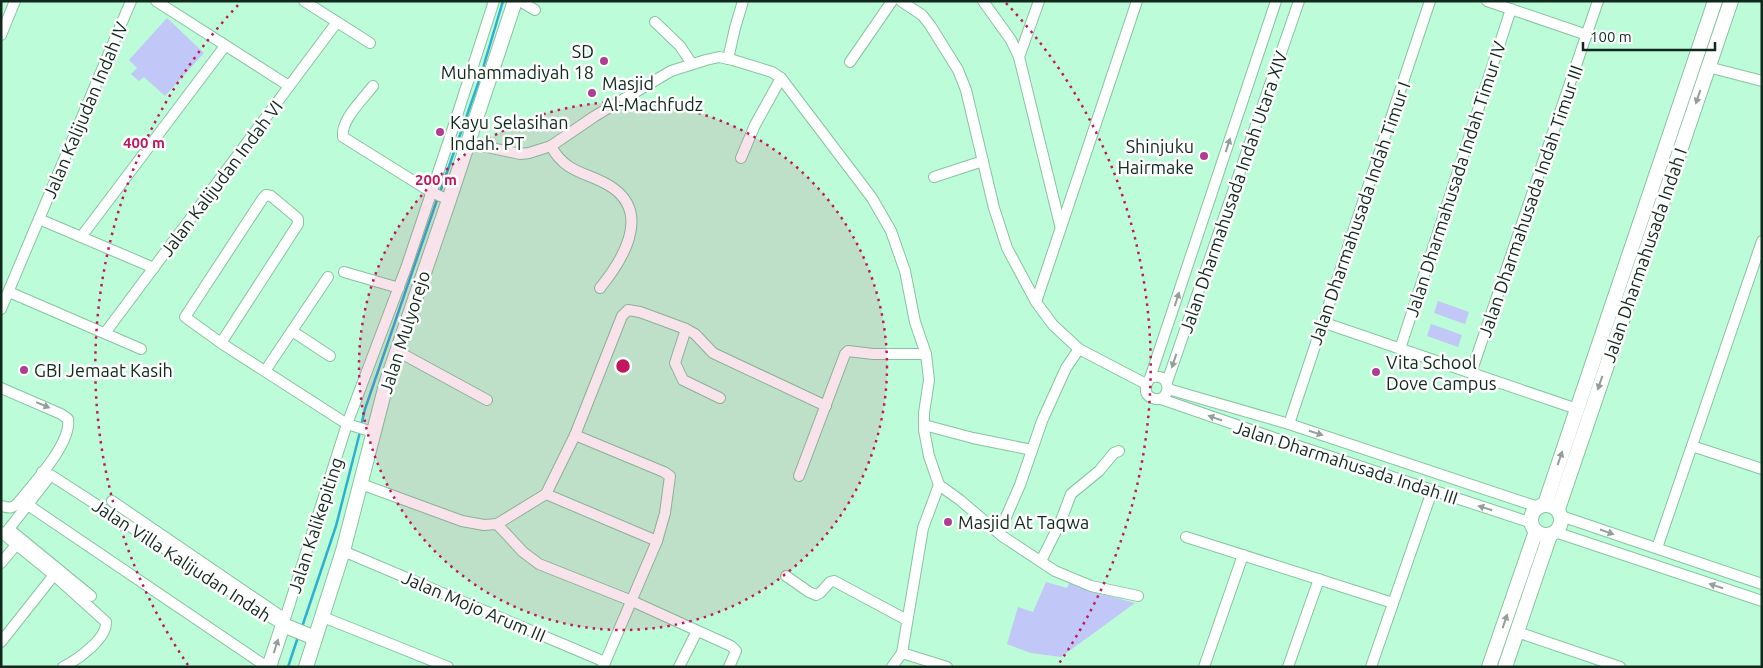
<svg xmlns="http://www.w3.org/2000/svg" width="1763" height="668" font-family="Ubuntu,sans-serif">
<rect width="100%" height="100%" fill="#bdfcd8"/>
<g fill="#c1c7f6">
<polygon points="167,18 204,53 165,96 144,77 139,81 131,74 137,68 129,60"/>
<polygon points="1438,301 1469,312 1465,324 1434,313"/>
<polygon points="1431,324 1462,335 1458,347 1427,336"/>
<polygon points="1046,582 1067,588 1069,583 1083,589 1135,603 1061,657 1031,653 1007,644 1018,607 1033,612"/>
</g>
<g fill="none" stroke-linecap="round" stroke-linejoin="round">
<g stroke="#2eafd0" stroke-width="2.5">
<polyline points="440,192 480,78 503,1"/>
<polyline points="361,426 365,409 438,197"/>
<polyline points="302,627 336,526 360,432"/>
<polyline points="288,667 298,637"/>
</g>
<g stroke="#86c4a1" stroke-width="12">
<g id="minor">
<polyline points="156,1 289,86"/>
<polyline points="304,1 370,43"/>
<polyline points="520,1 535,10"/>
<polyline points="901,1 922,15 930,25 958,70 966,90 994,208 1007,248 1036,302 1053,325 1079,349 1146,384"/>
<polyline points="983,1 1011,40 1019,57 1060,225"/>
<polyline points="1487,1 1587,35"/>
<polyline points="655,22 680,46 692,64"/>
<polyline points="1,35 15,1"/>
<polyline points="1019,57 1039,1"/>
<polyline points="728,59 735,28 743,1"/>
<polyline points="850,62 892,1"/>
<polyline points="1708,67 1762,81"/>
<path d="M 373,86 C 363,99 340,121 343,137 L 431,192 L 449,200"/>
<polyline points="468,143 520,154 529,153 551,146 595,116 671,71 706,60 719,57 733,60 772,72 781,78 872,198 891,231 905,271 915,322 926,354 929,380 924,413 924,430 929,456 939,485"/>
<path d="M 551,146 C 566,175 590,172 613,188 C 651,215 622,261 600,288"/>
<polyline points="741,158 755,125 781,78"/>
<polyline points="934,177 983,161"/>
<polyline points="39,219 154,268"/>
<polyline points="81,237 225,46"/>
<polyline points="344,272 399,288"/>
<polyline points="9,292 141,349"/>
<polyline points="1036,302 1137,1"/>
<polyline points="1,309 131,1"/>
<polyline points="1322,322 1577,409"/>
<polyline points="686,329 675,363 683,380 720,398"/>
<polyline points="292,331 330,356"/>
<polyline points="105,333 337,22"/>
<polyline points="221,343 298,224 298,219 295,216 271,196 266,195 263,198 185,317 221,343 347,424 373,432"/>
<polyline points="1400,349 1511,9"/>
<polyline points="397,351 487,400"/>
<polyline points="265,371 328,277"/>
<polyline points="1471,373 1598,1"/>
<path d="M 1150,378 C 1175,370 1171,406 1152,398 C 1143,394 1145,385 1150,378 L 1276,1"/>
<polyline points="1167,382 1299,1"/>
<path d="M 1,388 L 61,414 L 68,419 C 72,443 33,484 18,503 C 12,509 9,508 1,506"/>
<polyline points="1168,389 1289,424 1538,507"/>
<polyline points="1161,399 1283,441 1532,523"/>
<polyline points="1289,424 1430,1"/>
<polyline points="924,425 973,438 1032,450"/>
<polyline points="575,435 664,472 670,476 665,513 657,541 603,667"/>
<polyline points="1692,446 1762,469"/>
<polyline points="42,472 52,476 283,625 347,424 406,268 452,131 494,1"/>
<polyline points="799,476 845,354 848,351 873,354 926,354"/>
<polyline points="361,484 462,521 484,525 497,524 523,552 539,564 632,601 731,646 736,651 729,667"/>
<polyline points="939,485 960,500 1002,536 1055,571 1091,586 1138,596"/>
<polyline points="546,494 657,541"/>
<polyline points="112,501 285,619"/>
<polyline points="28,505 267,667"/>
<polyline points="1561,516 1762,584"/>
<polyline points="497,524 546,494 575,435 622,316 628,310 640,312 686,329 695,334 713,353 826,406"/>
<polyline points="9,529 91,596"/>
<path d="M 1,532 L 54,575 L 106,622 C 107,639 77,660 63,667"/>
<polyline points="1555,532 1762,601"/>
<polyline points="999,533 1020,485 1042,421 1066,368 1079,349"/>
<polyline points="5,534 50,476"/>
<polyline points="1186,537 1393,603"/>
<polyline points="1657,548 1762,241"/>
<polyline points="343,551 605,662"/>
<polyline points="1041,561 1060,523 1071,494 1099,471 1114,453 1119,451"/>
<polyline points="1,563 16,545"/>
<polyline points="786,576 809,592 816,595 820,593 830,582 834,581 907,620"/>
<polyline points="323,617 448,667"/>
<polyline points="1517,632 1620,667"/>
<polyline points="1,642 54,575"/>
<polyline points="902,653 947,667"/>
<polyline points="679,667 697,631"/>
<polyline points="892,667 902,653 923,528 939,485"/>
<polyline points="1204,667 1243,555"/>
<polyline points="1288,667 1319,579"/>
<polyline points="1371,667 1432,491"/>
</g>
</g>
<g stroke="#86c4a1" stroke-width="16">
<g id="secondary">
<polyline points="1545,504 1715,1"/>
<circle cx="1546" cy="520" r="15"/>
<polyline points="1558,509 1731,1"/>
<polyline points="269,667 283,625 315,638"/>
<polyline points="306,667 343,551 387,381 449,200 515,1"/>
<polyline points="1489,667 1536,531"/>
<polyline points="1505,667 1550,535"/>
</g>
</g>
<use href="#minor" stroke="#fff" stroke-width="10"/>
<use href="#secondary" stroke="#fff" stroke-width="14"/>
</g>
<defs><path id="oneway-solid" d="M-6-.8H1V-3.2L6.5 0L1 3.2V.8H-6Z" transform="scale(1.25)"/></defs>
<g fill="#939f99">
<use href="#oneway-solid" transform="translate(1698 97) rotate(109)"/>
<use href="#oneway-solid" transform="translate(1228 145) rotate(-72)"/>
<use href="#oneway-solid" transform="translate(1177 299) rotate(-72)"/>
<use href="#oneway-solid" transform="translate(1174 361) rotate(109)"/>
<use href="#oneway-solid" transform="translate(1600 383) rotate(109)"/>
<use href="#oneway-solid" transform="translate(43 405) rotate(23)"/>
<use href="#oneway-solid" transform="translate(1215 418) rotate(-161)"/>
<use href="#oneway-solid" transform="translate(1316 433) rotate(18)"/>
<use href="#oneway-solid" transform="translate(1560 458) rotate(-71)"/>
<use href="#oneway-solid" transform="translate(1485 508) rotate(-162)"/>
<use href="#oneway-solid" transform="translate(1607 532) rotate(19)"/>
<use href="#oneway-solid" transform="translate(1716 586) rotate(-162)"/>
<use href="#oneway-solid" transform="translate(1505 621) rotate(-71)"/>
<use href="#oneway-solid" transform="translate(276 646) rotate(-72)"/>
</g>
<circle cx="623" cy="366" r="264" fill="#c2185b" fill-opacity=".12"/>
<g fill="none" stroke="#c2185b" stroke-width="2.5" stroke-dasharray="2.5 5">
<circle cx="623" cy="366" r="264"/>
<path d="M188 665A528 528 0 0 1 240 3M1006 3A528 528 0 0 1 1058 665"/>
</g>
<g fill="#b13c94" stroke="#fff" stroke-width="2">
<circle cx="604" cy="61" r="5"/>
<circle cx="592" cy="93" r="5"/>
<circle cx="440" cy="132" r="5"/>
<circle cx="1204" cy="156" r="5"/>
<circle cx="24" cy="370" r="5"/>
<circle cx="1376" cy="372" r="5"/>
<circle cx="948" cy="522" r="5"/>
</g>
<g text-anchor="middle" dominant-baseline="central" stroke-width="5" stroke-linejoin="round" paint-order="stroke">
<g font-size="18" fill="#10291c" stroke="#fff" text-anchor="start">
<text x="594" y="51" text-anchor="end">SD<tspan x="594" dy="21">Muhammadiyah 18</tspan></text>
<text x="602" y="83">Masjid<tspan x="602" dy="21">Al-Machfudz</tspan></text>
<text x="450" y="122">Kayu Selasihan<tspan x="450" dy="21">Indah. PT</tspan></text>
<text x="1194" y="146" text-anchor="end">Shinjuku<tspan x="1194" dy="21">Hairmake</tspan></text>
<text x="1386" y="362">Vita School<tspan x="1386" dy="21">Dove Campus</tspan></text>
<text x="34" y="370">GBI Jemaat Kasih</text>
<text x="958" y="522">Masjid At Taqwa</text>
</g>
<g font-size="18" fill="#10291c" stroke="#fff">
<text transform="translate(85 110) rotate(-67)">Jalan Kalijudan Indah IV</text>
<text transform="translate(221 178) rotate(-53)">Jalan Kalijudan Indah VI</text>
<text transform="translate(1455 179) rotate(-72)">Jalan Dharmahusada Indah Timur IV</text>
<text transform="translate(1233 192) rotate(-71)">Jalan Dharmahusada Indah Utara XIV</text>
<text transform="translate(1530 201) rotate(-71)">Jalan Dharmahusada Indah Timur III</text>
<text transform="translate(1359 213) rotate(-71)">Jalan Dharmahusada Indah Timur I</text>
<text transform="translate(1644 255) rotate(-71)">Jalan Dharmahusada Indah I</text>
<text transform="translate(404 332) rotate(-72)">Jalan Mulyorejo</text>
<text transform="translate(1346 462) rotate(18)">Jalan Dharmahusada Indah III</text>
<text transform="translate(315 525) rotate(-72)">Jalan Kalikepiting</text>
<text transform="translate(182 560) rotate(33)">Jalan Villa Kalijudan Indah</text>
<text transform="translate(474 606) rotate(23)">Jalan Mojo Arum III</text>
</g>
</g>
<circle cx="623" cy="366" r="8" fill="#c2185b" stroke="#fff" stroke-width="2.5"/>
<g font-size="15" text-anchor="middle" font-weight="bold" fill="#c2185b" stroke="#fff" stroke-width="5" stroke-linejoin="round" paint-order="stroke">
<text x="144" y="148">400 m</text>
<text x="436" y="185">200 m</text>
</g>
<rect width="1763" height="668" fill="none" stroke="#10291c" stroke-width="5"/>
<path d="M1583 42v8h132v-8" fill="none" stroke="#10291c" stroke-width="2.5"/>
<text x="1590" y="42" font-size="15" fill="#10291c" stroke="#ffffff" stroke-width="4" paint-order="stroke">100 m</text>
</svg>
